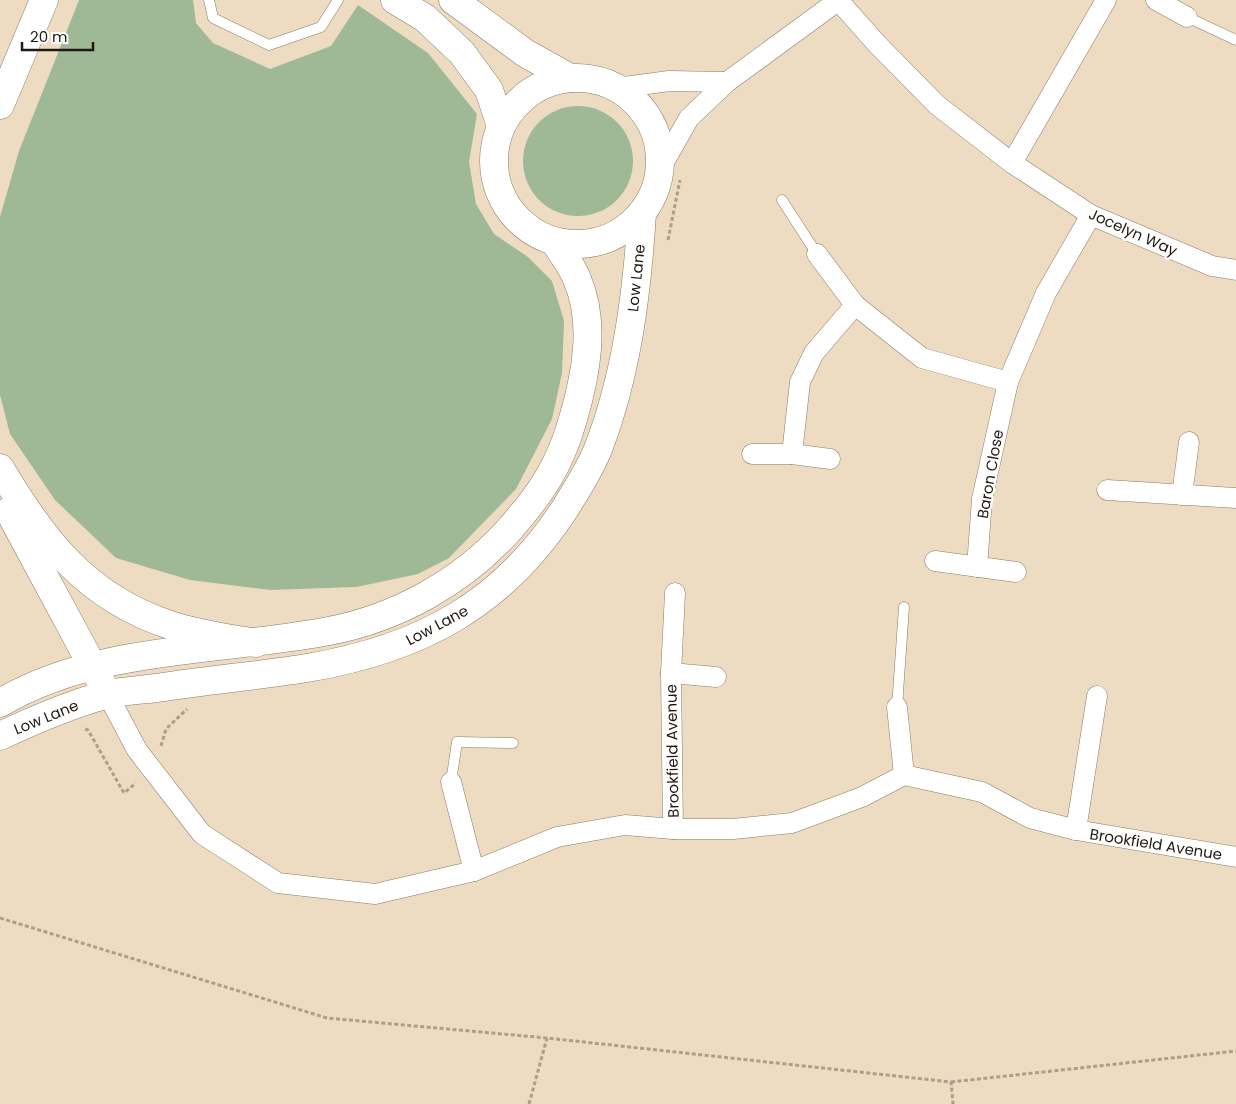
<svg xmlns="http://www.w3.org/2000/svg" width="1236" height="1104" font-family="Poppins,sans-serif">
<rect width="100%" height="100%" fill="#eddcc2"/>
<g fill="#9fb997">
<polygon points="79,0 193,0 196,23 213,43 270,69 331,46 358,5 428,53 477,114 469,162 476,204 494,234 528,257 552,281 564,321 562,373 552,419 516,489 449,558 418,574 356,587 271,590 190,580 116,558 55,500 10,434 0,395 0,217 19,151"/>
<circle cx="578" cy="161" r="55"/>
</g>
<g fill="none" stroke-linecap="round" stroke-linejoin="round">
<g stroke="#8b7c65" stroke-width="11">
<g id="service">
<polyline points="209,0 213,18 269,45 321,27 338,0"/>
<polyline points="1187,17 1236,40"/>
<polyline points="782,200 817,254"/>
<polyline points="897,707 904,607"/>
<polyline points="451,782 457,742 513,743"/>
</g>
</g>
<g stroke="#8b7c65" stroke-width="21">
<g id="minor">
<polyline points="838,0 877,44 937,105 1012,163 1091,215 1212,266 1236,270"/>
<polyline points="1156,0 1187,17"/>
<polyline points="617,88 669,81 727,82"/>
<polyline points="1012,163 1106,0"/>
<polyline points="660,169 689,118 727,82 839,0"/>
<polyline points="817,254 855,305 922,358 1008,382"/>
<polyline points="752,454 792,454 830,459"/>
<polyline points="792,454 800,382 814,353 855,305"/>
<polyline points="1107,490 1236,498"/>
<polyline points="1182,495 1189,442"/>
<polyline points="935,561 1016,572"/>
<polyline points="977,567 982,499 1008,382 1046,293 1091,215"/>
<polyline points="671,673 716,677"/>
<polyline points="108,695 137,750 202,834 278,883 375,894 474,871 557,837 625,825 673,829 733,829 792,823 862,797 904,775 982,792 1030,818 1076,830 1236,857"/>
<polyline points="897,707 904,775"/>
<polyline points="451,782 474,871"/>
<polyline points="673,829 671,673 675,593"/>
<polyline points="1076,830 1097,696"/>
</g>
</g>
<g stroke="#8b7c65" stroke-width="29">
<g id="secondary">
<polyline points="395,0 425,18 462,53 489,90 501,126"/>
<polyline points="453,0 525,53 570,78"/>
<circle cx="577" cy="161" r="83"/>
<path d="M 0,703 C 98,645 220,652 329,631 C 397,618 462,582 508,531 C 540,495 560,466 573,419 C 586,375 596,323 577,279 C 572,266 562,254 555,242"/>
<path d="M 0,736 C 34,720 68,705 105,695 C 122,691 140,690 157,688 C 207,680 257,676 307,668 C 420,649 503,605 566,507 C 577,489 590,469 598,449 C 627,374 637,293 642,213"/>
</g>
</g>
<g stroke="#8b7c65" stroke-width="29">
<g id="trunk">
<polyline points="0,105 44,0"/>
<path d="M 0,468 C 43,541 87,598 170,625 C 198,634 227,638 256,643"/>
<polyline points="9,511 108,695"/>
</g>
</g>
<g stroke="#ac9e8a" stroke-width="3" stroke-dasharray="4 2.5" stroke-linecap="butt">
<polyline points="668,240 680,180"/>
<polyline points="85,729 88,730 124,793 136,783"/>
<polyline points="161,746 166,729 187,709"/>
<polyline points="0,918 327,1018 547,1038 951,1082 953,1104"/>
<polyline points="951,1082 1236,1051"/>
<polyline points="529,1104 547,1038"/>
</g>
<use href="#service" stroke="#fff" stroke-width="10"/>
<use href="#minor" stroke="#fff" stroke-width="20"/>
<use href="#secondary" stroke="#fff" stroke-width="28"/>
<use href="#trunk" stroke="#fff" stroke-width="28"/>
</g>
<g text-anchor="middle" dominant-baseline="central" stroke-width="4.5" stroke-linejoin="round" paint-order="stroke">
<g font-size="15" fill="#1f1910" stroke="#fff">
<text transform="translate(1133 232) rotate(24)">Jocelyn Way</text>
<text transform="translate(636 278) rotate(-84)">Low Lane</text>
<text transform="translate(990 474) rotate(-80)">Baron Close</text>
<text transform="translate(437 625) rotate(-28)">Low Lane</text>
<text transform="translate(46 717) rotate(-22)">Low Lane</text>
<text transform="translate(672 751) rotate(-91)">Brookfield Avenue</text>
<text transform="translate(1156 844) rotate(9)">Brookfield Avenue</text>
</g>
</g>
<path d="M22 42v8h71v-8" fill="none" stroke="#1f1910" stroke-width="2.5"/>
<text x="30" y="42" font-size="15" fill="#1f1910" stroke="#ffffff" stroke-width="4" paint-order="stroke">20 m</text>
</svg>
